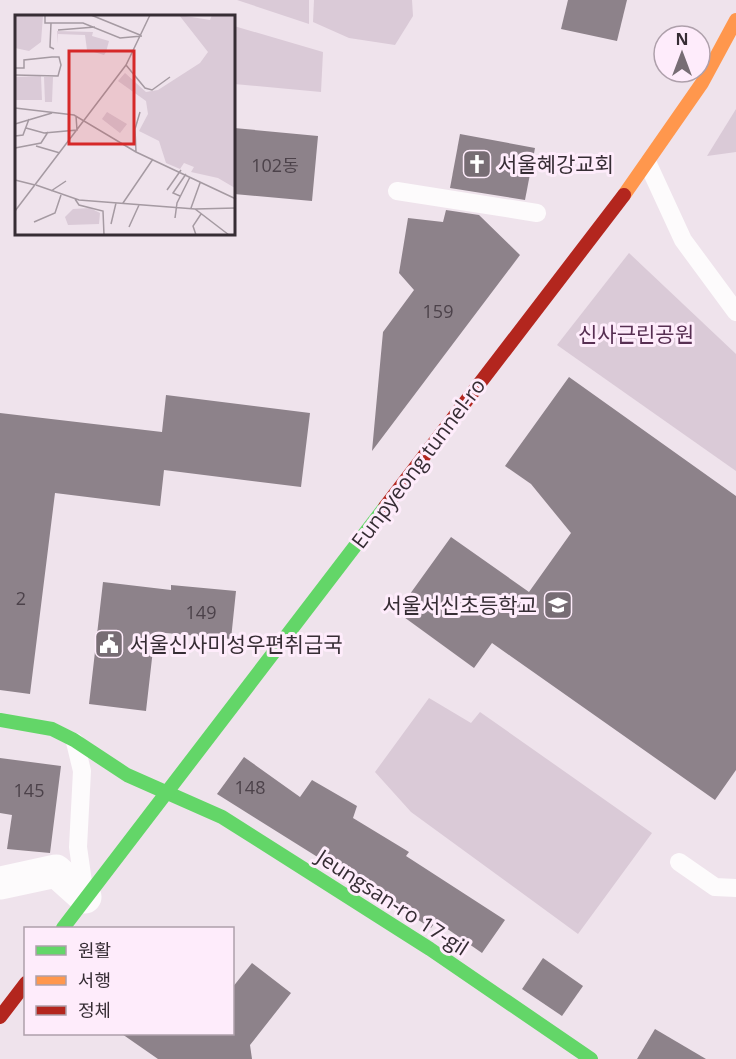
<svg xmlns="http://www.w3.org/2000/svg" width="736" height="1059" font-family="'Open Sans','Noto Sans KR',sans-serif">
<rect width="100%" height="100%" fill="#efe3ec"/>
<g fill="#dacad7">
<polygon points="237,0 309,0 309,24"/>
<polygon points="314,0 412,0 413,16 395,45 349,38 313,22"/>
<polygon points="234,26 323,52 321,92 234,84"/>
<polygon points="736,109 736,152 707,156"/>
<polygon points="629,253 736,354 736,471 557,345"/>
<polygon points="429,698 471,723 480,712 652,833 578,934 411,812 375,772"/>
</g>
<g fill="#8d828a">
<polygon points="568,0 627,0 617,41 561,29"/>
<polygon points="234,128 318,136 312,201 234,194"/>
<polygon points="460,134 535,148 525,200 450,188"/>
<polygon points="446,210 479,215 520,255 372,451 383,332 414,290 399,273 408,218 443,222"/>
<polygon points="569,377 736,496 736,770 715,800 492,643 474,668 397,612 451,537 529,592 571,533 531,484 505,466"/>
<polygon points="166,395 310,413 301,487 164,470 160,506 55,493 30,694 0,690 0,413 162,432"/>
<polygon points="103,582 171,590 171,585 236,591 231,639 155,632 146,711 89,704"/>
<polygon points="244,757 300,797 312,780 357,806 353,818 409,852 406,856 505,920 482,953 436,921 431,928 217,794"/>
<polygon points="0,758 61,766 50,853 7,849 12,815 0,813"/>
<polygon points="543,958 583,986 562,1016 522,989"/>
<polygon points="252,963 291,993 250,1045 252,1059 158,1059 122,1034 232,1034 232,988"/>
<polygon points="655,1029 706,1059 637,1059"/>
</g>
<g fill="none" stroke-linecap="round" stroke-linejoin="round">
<g stroke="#fdfbfc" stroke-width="18">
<polyline points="648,164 683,240 736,312"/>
<polyline points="397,191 537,213"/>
<polyline points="75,742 82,771 78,847 85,896"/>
<polyline points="679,862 715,887 736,888"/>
</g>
<polyline stroke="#fdfbfc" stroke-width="33" points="0,883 56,871 85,897"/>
<g stroke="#63d668" stroke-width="14">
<polyline points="0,720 52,729 74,740 127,775 222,817 430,949 591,1059"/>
<polyline points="63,928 385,507"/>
</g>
<polyline stroke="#ff974d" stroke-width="14" points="624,195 702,83 736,20"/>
<g stroke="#b3261e" stroke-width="14">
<polyline points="385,507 624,195"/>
<polyline points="0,1017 26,983"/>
</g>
</g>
<defs>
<g id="church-square" transform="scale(1.5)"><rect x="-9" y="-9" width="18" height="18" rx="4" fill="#776d74" stroke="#feecfb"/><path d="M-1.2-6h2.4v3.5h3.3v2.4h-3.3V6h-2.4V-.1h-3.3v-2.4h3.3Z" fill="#fff"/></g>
<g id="school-square" transform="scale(1.5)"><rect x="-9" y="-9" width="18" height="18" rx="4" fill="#776d74" stroke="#feecfb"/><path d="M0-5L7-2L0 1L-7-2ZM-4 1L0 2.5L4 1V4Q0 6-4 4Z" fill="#fff"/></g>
<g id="civic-square" transform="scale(1.5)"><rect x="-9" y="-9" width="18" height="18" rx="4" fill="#776d74" stroke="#feecfb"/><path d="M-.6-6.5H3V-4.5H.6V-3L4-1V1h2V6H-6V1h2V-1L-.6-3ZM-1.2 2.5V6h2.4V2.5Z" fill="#fff"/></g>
</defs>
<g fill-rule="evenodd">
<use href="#church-square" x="477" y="164"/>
<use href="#school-square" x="558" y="605"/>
<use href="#civic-square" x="109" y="644"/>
</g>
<g text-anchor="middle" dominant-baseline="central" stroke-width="6" stroke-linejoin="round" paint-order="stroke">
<g font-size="18" fill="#4c424a">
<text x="275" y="165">102동</text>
<text x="438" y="311">159</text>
<text x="21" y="598">2</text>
<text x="201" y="612">149</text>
<text x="250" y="787">148</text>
<text x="29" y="790">145</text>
</g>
<g font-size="21" fill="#362d34" stroke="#feecfb" text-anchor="start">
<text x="498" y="164">서울혜강교회</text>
<text x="537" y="605" text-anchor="end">서울서신초등학교</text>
<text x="130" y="644">서울신사미성우편취급국</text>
</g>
<g font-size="21" fill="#572f52" stroke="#feecfb">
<text x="636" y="334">신사근린공원</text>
</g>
<g font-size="21" fill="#362d34" stroke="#feecfb">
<text transform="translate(418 463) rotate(-53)">Eunpyeong tunnel-ro</text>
<text transform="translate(393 902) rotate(33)">Jeungsan-ro 17-gil</text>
</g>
</g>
<g transform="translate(15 15)">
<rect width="220" height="220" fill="#efe3ec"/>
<path d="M 0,0 L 28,0 L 26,27 L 14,36 L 0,33 ZM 164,0 L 195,5 L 197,0 L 220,0 L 220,173 L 203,163 L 176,157 L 179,152 L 169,148 L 165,154 L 151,148 L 144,126 L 124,116 L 133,99 L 131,86 L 103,66 L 110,58 L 131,77 L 143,75 L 185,48 L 193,37 ZM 42,16 L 78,17 L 77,21 L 94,26 L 91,37 L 89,40 L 72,35 L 70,20 L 43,19 L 43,29 ZM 26,61 L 27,85 L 0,85 L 0,62 ZM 29,62 L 38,62 L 37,87 L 30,87 ZM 92,97 L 112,109 L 105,118 L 87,104 ZM 75,193 L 85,198 L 84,209 L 53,210 L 50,202 L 58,194 Z" fill="#dacad7"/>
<path fill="none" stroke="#a59aa2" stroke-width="1.5" d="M 30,0 L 30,8 L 68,8 L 105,23 L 127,21M 76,0 L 125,20M 36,8 L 35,32 L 39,34M 43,15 L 80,12M 111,50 L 130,73 L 137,75 L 155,62M 0,53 L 9,53 L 9,45 L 37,42 L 44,42 L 46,50 L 43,61 L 0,60M 0,93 L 59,100 L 121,137 L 221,184M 0,109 L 37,98M 11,113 L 29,118 L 62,115 L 61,101M 0,121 L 8,120 L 14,104M 21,131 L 45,138M 0,133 L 26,128 L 33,117M 121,137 L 120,114 L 125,97M 0,165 L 20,170M 21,170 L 64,185 L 180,194 L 214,220M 152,175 L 166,155M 36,176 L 51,166M 165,181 L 158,178 L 171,159M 60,184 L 64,190 L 88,196 L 89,220M 108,188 L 138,144M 176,193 L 185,168M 180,194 L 221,193M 0,196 L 111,50 L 135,0M 160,203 L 162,188 L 175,162M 19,207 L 40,198 L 46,180M 96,209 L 101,188M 114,212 L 124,190M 181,220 L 178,211 L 186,199"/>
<path fill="#d62828" fill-opacity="0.15" stroke="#d62828" stroke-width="3" d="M 54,36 L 119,36 L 119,129 L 54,129 Z"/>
<rect width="220" height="220" fill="none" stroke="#362d34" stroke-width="3"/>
</g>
<rect x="24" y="927" width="210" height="108" fill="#feecfb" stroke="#aea0ab" stroke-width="1.5"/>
<rect x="36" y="946" width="30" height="9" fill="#63d668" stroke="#aea0ab" stroke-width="1.5"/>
<text x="78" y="957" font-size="18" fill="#362d34">원활</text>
<rect x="36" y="976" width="30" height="9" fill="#ff974d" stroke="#aea0ab" stroke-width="1.5"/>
<text x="78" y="987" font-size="18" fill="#362d34">서행</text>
<rect x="36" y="1006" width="30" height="9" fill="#b3261e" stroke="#aea0ab" stroke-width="1.5"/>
<text x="78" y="1017" font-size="18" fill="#362d34">정체</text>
<g transform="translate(682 54)"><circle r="28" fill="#feecfb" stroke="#aea0ab" stroke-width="1.5"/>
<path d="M0-4.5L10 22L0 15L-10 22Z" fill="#776d74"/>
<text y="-9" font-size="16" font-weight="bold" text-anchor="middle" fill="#362d34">N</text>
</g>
</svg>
